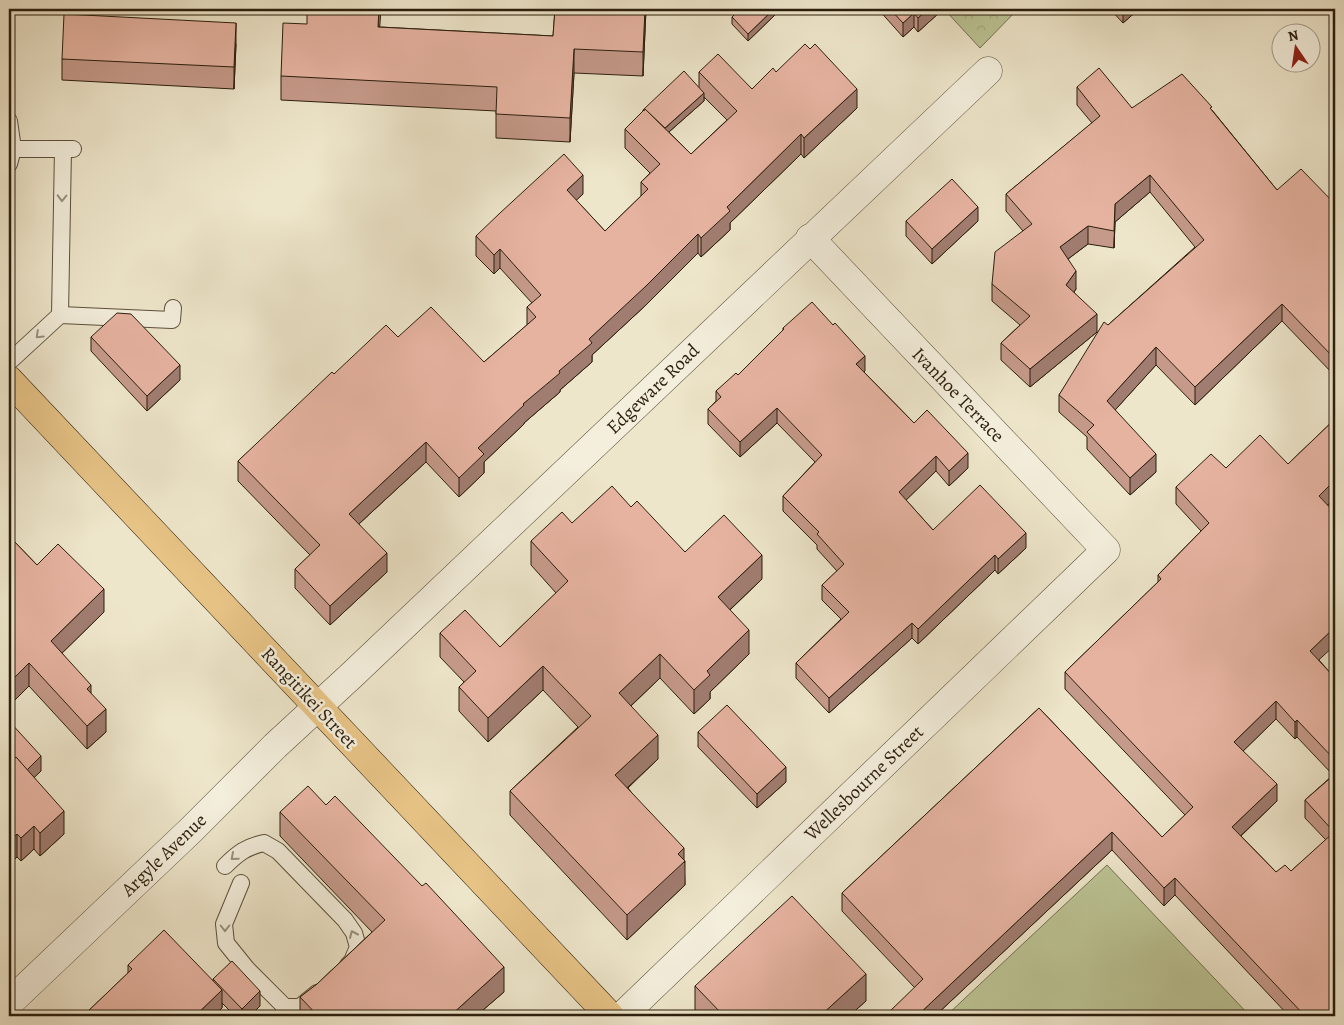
<svg xmlns="http://www.w3.org/2000/svg" width="1344" height="1025" font-family="Alegreya,serif">
<defs>
<pattern id="park-crowns" width="20" height="18" patternUnits="userSpaceOnUse" patternTransform="scale(1.25)"><rect width="20" height="18" fill="#bcc495"/><path d="M2 6a3 3 0 1 1 6 0M12 15a3 3 0 1 1 6 0" fill="none" stroke="#a2a87f"/></pattern>
</defs>
<rect width="100%" height="100%" fill="#eee6cb"/>
<filter id="stains"><feTurbulence type="fractalNoise" baseFrequency=".004" numOctaves="4"/><feColorMatrix values="0 0 0 0 .2 0 0 0 0 .09 0 0 0 0 .02 0 0 0 .5 -.17"/></filter>
<radialGradient id="worn" r=".72"><stop offset=".6" stop-color="#630" stop-opacity="0"/><stop offset="1" stop-color="#630" stop-opacity=".3"/></radialGradient>
<polygon fill="#bcc495" stroke="#747151" points="1107,865 1250,1016 946,1016"/>
<polygon fill="url(#park-crowns)" stroke="#747151" points="944,9 1018,9 980,48"/>
<g fill="none" stroke-linecap="round" stroke-linejoin="round">
<g stroke="#5c503c" stroke-width="18">
<g id="lane">
<polyline points="9,121 13,149 9,164"/>
<polyline points="13,149 73,149"/>
<polyline points="60,315 63,149"/>
<polyline points="9,362 60,315 172,320 173,308"/>
<path d="M 225,866 C 238,853 246,847 264,843 L 278,851 L 345,920 L 354,933 L 358,947 L 352,961 L 348,965"/>
<polyline points="241,883 224,924 226,943 247,969 285,1007 300,1007 317,993"/>
</g>
</g>
<g stroke="#5c503c" stroke-width="29">
<g id="street">
<polyline points="9,1003 191,830 275,746 353,674 988,71"/>
<polyline points="622,1016 1106,550 810,238"/>
</g>
</g>
<g stroke="#2b1e0d" stroke-width="29">
<polyline id="highway" points="9,380 610,1016"/>
</g>
<use href="#lane" stroke="#f4efdd" stroke-width="16"/>
<use href="#street" stroke="#f4efdd" stroke-width="28"/>
<use href="#highway" stroke="#e7c386" stroke-width="28"/>
</g>
<g fill="#c69a8a" stroke="#2b1e0d" fill-rule="evenodd">
<polygon points="555,9 646,9 643,76 574,73 570,142 496,138 496,111 281,100 281,76 380,27 553,36"/>
<polygon points="779,9 779,11 748,41 732,24 732,17"/>
<polygon points="878,9 940,9 940,12 918,32 914,27 903,37"/>
<polygon points="1110,9 1139,9 1123,23"/>
<polygon points="236,44 234,89 62,80 62,59"/>
<path d="M 699,72 L 752,89 L 776,72 L 857,108 L 804,158 L 801,154 L 730,223 L 730,230 L 701,257 L 698,253 L 646,305 L 592,355 L 592,362 L 560,390 L 560,392 L 524,423 L 524,424 L 484,462 L 484,473 L 459,497 L 426,462 L 359,524 L 387,572 L 330,625 L 295,588 L 295,569 L 310,555 L 238,481 L 238,461 L 334,374 L 398,337 L 484,362 L 527,325 L 527,307 L 532,303 L 500,268 L 494,274 L 476,256 L 476,236 L 583,194 L 576,200 L 605,231 L 641,196 L 641,182 L 650,173 L 625,148 L 625,129 L 643,111 L 643,110 L 699,88 ZM 704,97 L 727,120 L 691,154 L 669,132 L 704,101 Z"/>
<polygon points="1077,87 1132,108 1212,110 1277,190 1335,204 1335,376 1282,321 1195,405 1156,365 1115,410 1156,472 1130,495 1087,449 1087,437 1059,412 1059,395 1108,325 1195,247 1150,192 1115,222 1114,248 1088,244 1068,259 1076,289 1074,292 1097,332 1030,387 1001,360 1001,343 1020,325 992,301 992,284 1023,231 1006,211 1006,194 1092,123 1077,105"/>
<polygon points="906,221 978,221 932,264 906,236"/>
<polygon points="783,328 865,371 864,372 914,423 968,468 949,486 936,471 906,500 933,530 1026,548 998,574 995,570 918,644 912,638 829,713 796,678 796,663 841,619 822,600 822,585 837,571 817,549 817,545 783,511 783,496 815,462 777,423 740,457 708,424 708,409 716,401 716,391 738,375 783,330"/>
<polygon points="91,337 180,380 147,411 91,351"/>
<path d="M 1335,419 L 1335,498 L 1328,505 L 1319,660 L 1335,678 L 1335,1016 L 1289,1016 L 1175,895 L 1164,906 L 1112,850 L 935,1016 L 885,1016 L 915,988 L 842,911 L 842,893 L 1039,708 L 1162,837 L 1185,815 L 1065,689 L 1065,672 L 1158,582 L 1158,575 L 1201,531 L 1176,504 L 1176,487 L 1226,468 L 1288,464 ZM 1276,719 L 1295,739 L 1297,737 L 1333,775 L 1305,800 L 1305,818 L 1326,840 L 1291,871 L 1276,872 L 1241,836 L 1277,801 L 1243,751 Z"/>
<polygon points="631,507 685,552 762,579 730,610 749,654 710,692 710,699 694,714 660,678 631,706 658,759 628,788 684,860 685,885 627,940 510,815 510,791 578,727 543,690 488,742 459,711 459,687 464,682 440,657 440,633 500,647 556,593 531,565 531,541 572,523"/>
<polygon points="9,536 37,565 104,612 62,653 91,693 106,732 87,749 29,686 13,702 9,698"/>
<polygon points="9,721 41,771 34,777 64,834 40,856 34,849 21,861 17,857 9,865"/>
<polygon points="698,732 786,782 757,808 698,747"/>
<polygon points="280,812 504,992 476,1016 300,1016 300,997 317,984 372,932 280,836"/>
<polygon points="128,965 213,981 213,979 260,1006 250,1016 235,1016 222,1003 222,1008 213,1016 83,1016 128,973"/>
<polygon points="695,986 866,1001 849,1016 698,1016 695,1014"/>
</g>
<g fill="#a17d71" stroke="#2b1e0d">
<polygon points="379,9 381,9 378,51 378,27"/>
<polygon points="645,9 646,9 643,76 643,52"/>
<polygon points="774,9 779,9 779,11 748,41 748,34"/>
<polygon points="928,9 940,9 940,12 918,32 918,18"/>
<polygon points="1123,9 1139,9 1123,23"/>
<polygon points="914,13 914,27 903,37 903,23"/>
<polygon points="236,23 236,44 234,89 234,67"/>
<polygon points="574,49 574,73 570,142 570,118"/>
<polygon points="857,89 857,108 804,158 804,138"/>
<polygon points="704,93 704,101 662,138 662,131"/>
<polygon points="801,134 801,154 730,223 730,230 701,257 701,238 727,207"/>
<polygon points="583,175 583,194 567,209 567,190"/>
<polygon points="1150,175 1150,192 1115,222 1114,248 1115,204"/>
<polygon points="978,207 978,221 932,264 932,249"/>
<polygon points="1088,226 1088,244 1060,265 1060,247"/>
<polygon points="698,234 698,253 646,305 592,355 592,362 560,390 560,392 524,423 524,424 484,462 484,473 459,497 459,478 478,448 523,404 559,371 589,339"/>
<polygon points="500,249 500,268 494,274 494,255"/>
<polygon points="1076,271 1076,289 1066,303 1066,285"/>
<polygon points="1282,304 1282,321 1195,405 1195,387"/>
<polygon points="1097,314 1097,332 1030,387 1030,369"/>
<polygon points="1156,347 1156,365 1107,419 1107,401"/>
<polygon points="865,356 865,371 856,379 856,364"/>
<polygon points="180,365 180,380 147,411 147,396"/>
<polygon points="777,408 777,423 740,457 740,442"/>
<polygon points="426,442 426,462 349,533 349,514"/>
<polygon points="968,453 968,468 949,486 949,471"/>
<polygon points="1156,454 1156,472 1130,495 1130,478"/>
<polygon points="936,456 936,471 899,507 899,492"/>
<polygon points="1335,480 1335,498 1319,513 1319,496"/>
<polygon points="1026,533 1026,548 998,574 998,559"/>
<polygon points="387,553 387,572 330,625 330,606"/>
<polygon points="762,555 762,579 718,621 718,597"/>
<polygon points="995,555 995,570 918,644 918,629"/>
<polygon points="104,589 104,612 51,664 51,641"/>
<polygon points="912,623 912,638 829,713 829,698"/>
<polygon points="1335,627 1335,645 1310,668 1310,651"/>
<polygon points="749,630 749,654 710,692 710,699 694,714 694,690 707,671"/>
<polygon points="660,654 660,678 619,717 619,693"/>
<polygon points="29,663 29,686 13,702 13,679"/>
<polygon points="543,666 543,690 488,742 488,718"/>
<polygon points="91,685 91,708 87,689"/>
<polygon points="1276,701 1276,719 1234,760 1234,742"/>
<polygon points="106,709 106,732 87,749 87,726"/>
<polygon points="1297,720 1297,737 1295,739 1295,722"/>
<polygon points="658,735 658,759 615,799 615,775"/>
<polygon points="41,756 41,771 23,788 23,773"/>
<polygon points="786,767 786,782 757,808 757,794"/>
<polygon points="1277,784 1277,801 1232,844 1232,827"/>
<polygon points="64,811 64,834 40,856 40,833"/>
<polygon points="34,826 34,849 21,861 21,838"/>
<polygon points="1112,832 1112,850 935,1016 917,1016"/>
<polygon points="17,834 17,857 9,865 9,842"/>
<polygon points="684,848 684,863 685,861 685,885 627,940 627,915 678,854"/>
<polygon points="1175,878 1175,895 1164,906 1164,888"/>
<polygon points="504,967 504,992 476,1016 450,1016"/>
<polygon points="866,974 866,1001 849,1016 820,1016"/>
<polygon points="222,990 222,1008 213,1016 195,1016"/>
<polygon points="260,991 260,1006 250,1016 242,1016 242,1009"/>
<polygon points="1335,1009 1335,1016 1328,1016"/>
</g>
<g fill="#e6b3a1" stroke="#2b1e0d">
<polygon points="307,9 379,9 378,27 553,36 555,9 645,9 643,52 574,49 570,118 496,114 497,87 281,76 283,23 307,24"/>
<polygon points="740,9 774,9 748,34 732,17"/>
<polygon points="890,9 928,9 918,18 914,13 903,23"/>
<polygon points="64,14 236,23 234,67 62,59"/>
<polygon points="805,44 810,49 815,44 857,89 804,138 801,134 727,207 730,211 701,238 698,234 646,286 589,339 592,343 559,371 560,373 523,404 524,405 478,448 484,454 459,478 426,442 349,514 387,553 330,606 295,569 320,545 238,461 332,372 334,374 386,325 398,337 431,307 484,362 536,317 527,307 541,295 500,249 494,255 476,236 500,213 564,154 583,175 567,190 605,231 648,189 641,182 660,164 625,129 645,109 691,154 737,111 699,72 718,54 752,89 773,68 776,72"/>
<polygon points="1099,68 1132,108 1182,74 1212,107 1210,108 1277,190 1301,169 1335,204 1335,359 1282,304 1195,387 1156,347 1107,401 1156,454 1130,478 1087,432 1094,425 1059,395 1104,322 1108,325 1204,240 1150,175 1115,204 1114,231 1088,226 1060,247 1076,271 1066,285 1097,314 1030,369 1001,343 1030,316 992,284 995,252 1032,224 1006,194 1100,116 1077,87"/>
<polygon points="684,71 704,93 665,128 645,109 644,111 643,110"/>
<polygon points="952,179 978,207 932,249 906,221"/>
<polygon points="812,302 833,325 835,323 865,356 856,364 914,423 927,410 968,453 949,471 936,456 899,492 933,530 980,485 1026,533 998,559 995,555 918,629 912,623 829,698 796,663 849,612 822,585 844,564 817,534 819,532 783,496 822,455 777,408 740,442 708,409 721,397 716,391 736,373 738,375 784,329 783,328"/>
<polygon points="117,313 131,314 180,365 147,396 91,337"/>
<polygon points="1335,419 1335,480 1319,496 1335,513 1335,627 1310,651 1335,678 1335,760 1297,720 1295,722 1276,701 1234,742 1277,784 1232,827 1276,872 1285,865 1291,871 1334,832 1305,800 1335,774 1335,1010 1328,1016 1305,1016 1175,878 1164,888 1112,832 917,1016 885,1016 923,979 842,893 1039,708 1162,837 1193,807 1065,672 1161,579 1158,575 1209,523 1176,487 1211,454 1226,468 1260,435 1288,464"/>
<polygon points="612,486 631,507 637,501 685,552 724,515 762,555 718,597 749,630 707,671 710,675 694,690 660,654 619,693 658,735 615,775 684,848 678,854 685,861 627,915 510,791 591,716 543,666 488,718 459,687 476,671 440,633 465,610 500,647 568,581 531,541 562,512 572,523"/>
<polygon points="9,536 37,565 58,544 104,589 51,641 91,685 87,689 106,709 87,726 29,663 13,679 9,675"/>
<polygon points="727,705 786,767 757,794 698,732"/>
<polygon points="9,721 41,756 27,770 16,757 12,761 9,758"/>
<polygon points="16,757 64,811 40,833 34,826 21,838 17,834 9,842 9,764"/>
<polygon points="308,786 326,805 335,796 422,886 426,883 504,967 450,1016 318,1016 300,997 317,984 385,920 280,812"/>
<polygon points="792,896 866,974 820,1016 724,1016 695,986"/>
<polygon points="164,930 222,990 195,1016 83,1016 132,969 128,965"/>
<polygon points="232,961 260,991 242,1009 213,979"/>
</g>
<defs><path id="oneway-chevron" d="M-2-3.5L2.5 0L-2 3.5" fill="none" stroke-width="1.6" stroke-linecap="round" stroke-linejoin="round" transform="scale(1.25)"/></defs>
<g stroke="#9a917f">
<use href="#oneway-chevron" transform="translate(62 198) rotate(91)"/>
<use href="#oneway-chevron" transform="translate(39 335) rotate(137)"/>
<use href="#oneway-chevron" transform="translate(234 857) rotate(139)"/>
<use href="#oneway-chevron" transform="translate(225 928) rotate(90)"/>
<use href="#oneway-chevron" transform="translate(353 934) rotate(-114)"/>
</g>
<g text-anchor="middle" dominant-baseline="central" stroke-width="5" stroke-linejoin="round" paint-order="stroke">
<g font-size="19" fill="#2b1e0d" stroke="#f4efdd">
<text transform="translate(653 389) rotate(-44)">Edgeware Road</text>
<text transform="translate(958 395) rotate(46)">Ivanhoe Terrace</text>
<text transform="translate(309 698) rotate(47)">Rangitikei Street</text>
<text transform="translate(864 783) rotate(-44)">Wellesbourne Street</text>
<text transform="translate(164 855) rotate(-44)">Argyle Avenue</text>
</g>
</g>
<rect width="1344" height="1025" fill="none" stroke="#eee6cb" stroke-width="30"/>
<rect x="10" y="10" width="1324" height="1005" fill="none" stroke="#2b1e0d" stroke-width="2.5"/>
<rect x="15" y="15" width="1314" height="995" fill="none" stroke="#2b1e0d"/>
<g transform="translate(1296 48) rotate(347)"><circle r="24" fill="#f4efdd" stroke="#a49b8a"/>
<path d="M0-4L9 19L0 12L-9 19Z" fill="#8f2418"/>
<text y="-8" font-size="14" font-weight="bold" text-anchor="middle" fill="#2b1e0d">N</text>
</g>
<rect width="100%" height="100%" filter="url(#stains)"/>
<rect width="100%" height="100%" fill="url(#worn)"/>
</svg>
